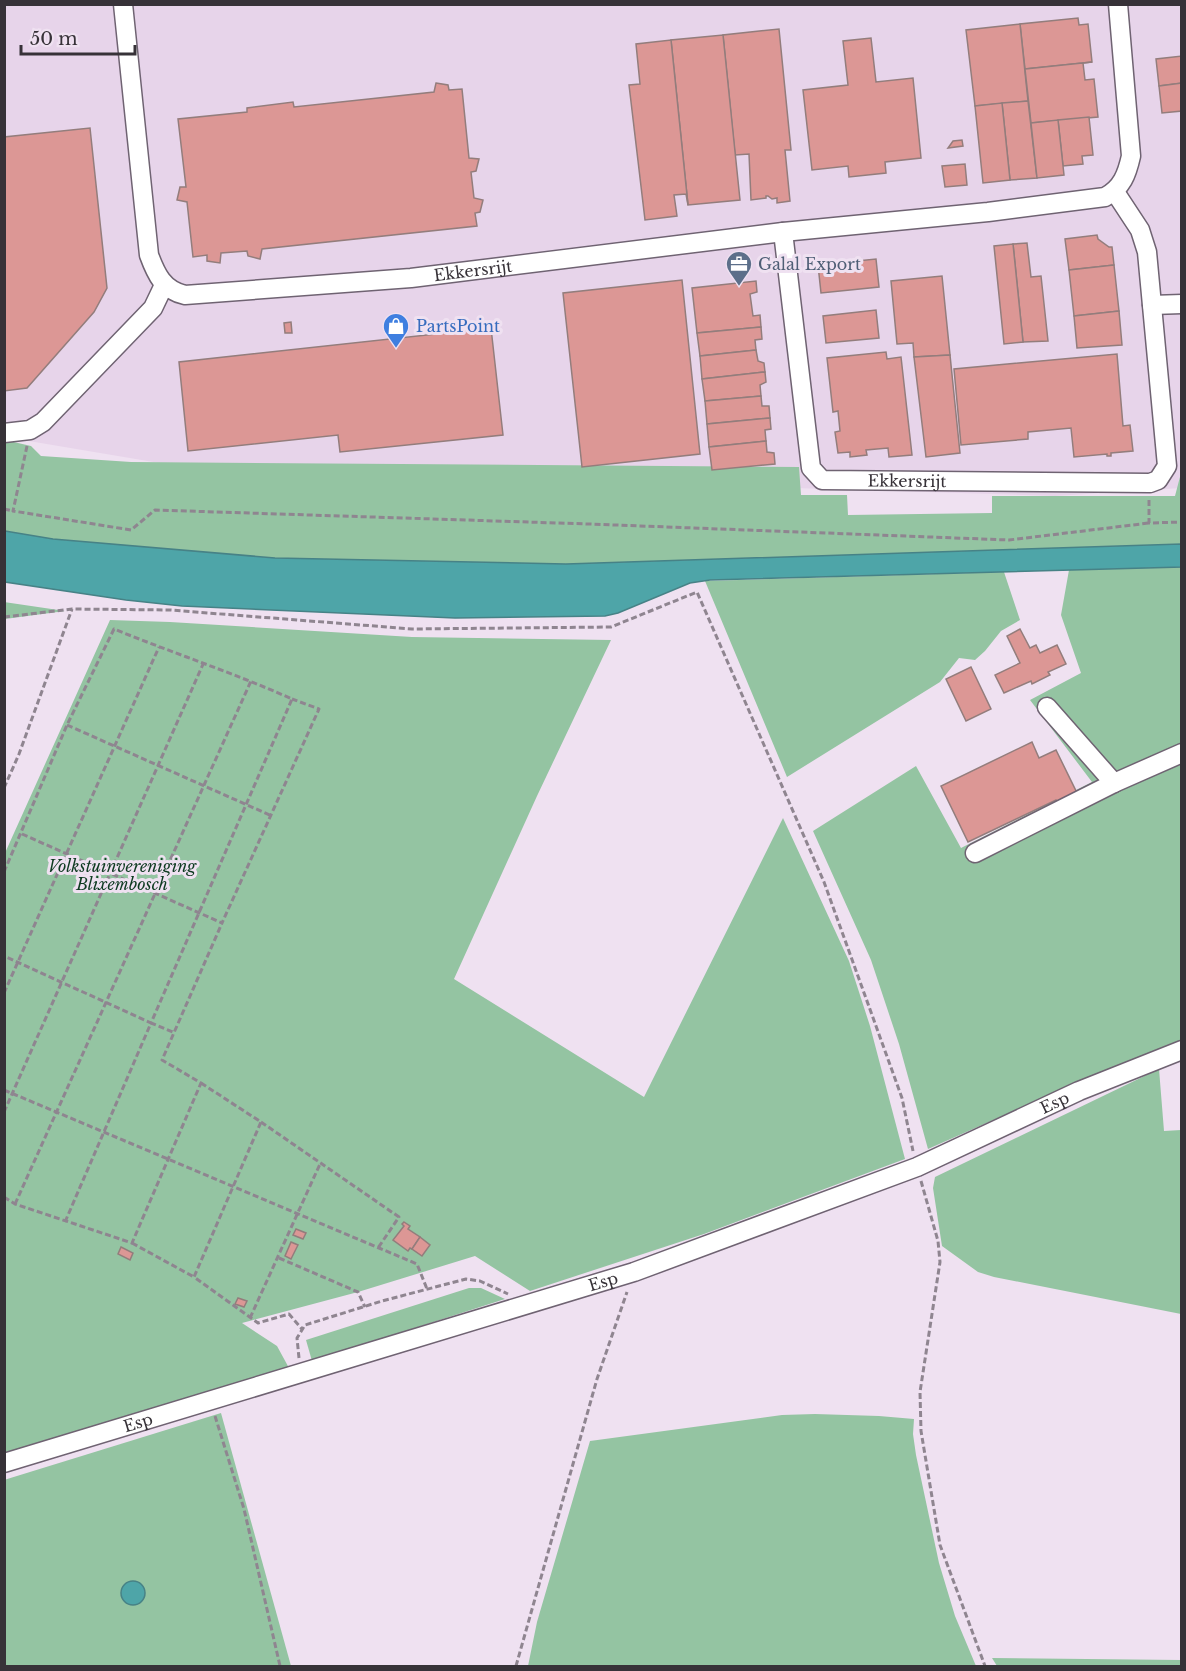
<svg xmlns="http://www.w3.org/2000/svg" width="1186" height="1671" font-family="'Libre Baskerville',serif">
<rect width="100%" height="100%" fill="#efe1f1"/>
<polygon fill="#e7d4ea" points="4,5 1181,5 1181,488 1055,496 201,470 5,437"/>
<g fill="#94c4a2">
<polygon points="5,440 31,446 41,456 131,462 799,467 801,495 847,495 848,515 992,513 992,496 1175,496 1181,473 1181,544 566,564 275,558 53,539 5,531"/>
<polygon points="1181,567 1181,1041 1029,1104 928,1149 899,1044 871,960 813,831 916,766 961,848 1092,782 1030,700 1081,673 1061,615 1069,570"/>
<polygon points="1004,572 1020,620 1001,631 985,651 975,660 959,658 940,682 787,777 705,581"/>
<polygon points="4,602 65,611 5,619"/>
<polygon points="110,620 170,622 412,637 611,640 537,796 454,979 644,1097 783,818 849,961 870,1026 905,1159 704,1234 530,1291 475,1256 358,1292 242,1323 277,1346 289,1368 5,1456 5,853"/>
<polygon points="1159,1069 1164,1131 1181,1130 1181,1314 994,1277 978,1272 942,1246 933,1188 935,1177"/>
<polygon points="469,1288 481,1288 505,1299 312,1361 306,1340"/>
<polygon points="221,1413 291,1666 5,1666 4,1480"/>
<polygon points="815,1414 879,1416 914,1419 913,1434 916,1455 939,1563 955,1616 976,1666 528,1666 537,1622 590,1441 782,1415"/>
<polygon points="992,1658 1181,1660 1182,1666 997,1666"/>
</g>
<g fill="#4ea5a8" stroke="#478286" stroke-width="1.5">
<polygon points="5,531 53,539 275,558 566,564 1181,544 1182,567 710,580 690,583 618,613 605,616 455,618 182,606 126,600 5,582"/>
<circle cx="133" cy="1593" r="12"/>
</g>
<g fill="#dc9795" stroke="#937d7c" stroke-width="1.5">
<polygon points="1078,18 1079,25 1088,24 1092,62 1025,69 1020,24"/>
<polygon points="1020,24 1028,101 975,106 966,30"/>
<polygon points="779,29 791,150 785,150 790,201 777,203 777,198 772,199 768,196 766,196 766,198 751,200 749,154 735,155 723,35"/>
<polygon points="723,35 740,200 688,205 671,40"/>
<polygon points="871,38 876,82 913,78 921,158 885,162 886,173 849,177 848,166 812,170 803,90 848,85 843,41"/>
<polygon points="671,40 688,205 686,194 674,195 677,216 645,220 629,85 640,84 636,44"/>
<polygon points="1182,56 1182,83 1159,86 1156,59"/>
<polygon points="1092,62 1083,63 1085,80 1094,79 1098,117 1031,123 1025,69"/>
<polygon points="436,83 448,85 449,90 462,89 469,158 479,159 476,171 471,172 474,198 483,200 480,212 475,213 477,226 262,249 260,259 248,256 247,251 221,253 220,263 207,261 207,255 193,257 187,202 177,200 180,187 186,187 178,119 247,112 247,108 293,102 294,107 434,92"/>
<polygon points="1182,83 1182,111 1162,113 1159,86"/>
<polygon points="1028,101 1037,178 1010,180 1002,103"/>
<polygon points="1002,103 1010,180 983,183 975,106"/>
<polygon points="1089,117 1093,155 1082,156 1083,164 1063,166 1058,120"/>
<polygon points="1058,120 1064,175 1037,178 1031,123"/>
<polygon points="90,128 107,288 94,312 27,388 4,391 4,137"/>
<polygon points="962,140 963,146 948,148 953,141"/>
<polygon points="965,164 967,185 945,187 942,166"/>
<polygon points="1097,235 1098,239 1109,247 1112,247 1114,265 1069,270 1065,239"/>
<polygon points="1027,243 1031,277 1041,276 1048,341 1023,342 1013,244"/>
<polygon points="1013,244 1023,342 1004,344 994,246"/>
<polygon points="876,259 879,287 821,293 818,265"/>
<polygon points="1114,265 1119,311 1074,316 1069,270"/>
<polygon points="942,276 950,355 914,357 913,343 897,344 891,281"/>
<polygon points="682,280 700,454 582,467 563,293"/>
<polygon points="756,281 757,292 750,294 753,316 760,315 761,327 697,333 692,288"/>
<polygon points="876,310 879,338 826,343 823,316"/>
<polygon points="1119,311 1122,345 1077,348 1074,316"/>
<polygon points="291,322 292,333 285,333 284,323"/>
<polygon points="761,327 762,339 755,340 756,350 700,356 697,333"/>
<polygon points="491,328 503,435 340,452 338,435 188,451 179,362"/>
<polygon points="756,350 758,361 764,363 765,372 702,379 700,356"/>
<polygon points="886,352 887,359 901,357 912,455 889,457 888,448 866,450 867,455 850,457 850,452 838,453 835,432 840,431 838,411 833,412 827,358"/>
<polygon points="1117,354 1123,426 1130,425 1133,451 1111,453 1111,456 1107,456 1107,454 1074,457 1071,428 1028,432 1028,439 961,445 954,369"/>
<polygon points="950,355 960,453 926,457 914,357"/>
<polygon points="765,372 766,382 760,385 761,396 705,401 702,379"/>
<polygon points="761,396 762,406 769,406 770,418 707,424 705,401"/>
<polygon points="770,418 771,429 765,430 766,441 709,447 707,424"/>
<polygon points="766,441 767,452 774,453 775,464 712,470 709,447"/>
<polygon points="1020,629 1030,648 1036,645 1040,653 1057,645 1066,664 1048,672 1050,675 1032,684 1031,681 1004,693 995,675 1020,663 1007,636"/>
<polygon points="971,667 991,709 966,721 946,679"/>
<polygon points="1032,742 1039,758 1056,750 1078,795 1058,804 1056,800 968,842 941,786"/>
<polygon points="404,1222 410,1226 408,1229 420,1237 412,1249 410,1248 408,1251 393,1240 404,1226 402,1224"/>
<polygon points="296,1229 306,1233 303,1239 293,1235"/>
<polygon points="420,1237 430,1245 422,1256 412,1249"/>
<polygon points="291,1242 298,1245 291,1259 285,1256"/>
<polygon points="121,1247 133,1253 130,1260 118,1254"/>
<polygon points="238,1298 247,1301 244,1307 235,1304"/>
</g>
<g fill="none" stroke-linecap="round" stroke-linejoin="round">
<g stroke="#6f6372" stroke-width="21">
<g id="minor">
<path id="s1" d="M 123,4 L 149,255 C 156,274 163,290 185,295 L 411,278 L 783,232 L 988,212 L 1105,197 C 1122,188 1127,174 1131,156 L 1118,4"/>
<path id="s2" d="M 783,232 L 811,468 L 822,480 L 1150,483 L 1158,480 L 1167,466 L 1147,252 L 1140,230 L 1115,192"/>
<polyline points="1152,305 1182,304"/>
<polyline points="4,433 30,430 43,422 153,308 164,285"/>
<polyline points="1047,707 1114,783"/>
<polyline points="975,853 1114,783 1182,753"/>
<path id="s3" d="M 4,1463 L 634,1272 L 917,1167 L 1079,1091 L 1182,1050"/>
</g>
</g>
<g stroke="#8f8590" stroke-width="3" stroke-dasharray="6 3" stroke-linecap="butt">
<polyline points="27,446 13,511 131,530 155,510 589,524 1009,540 1149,523"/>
<polyline points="1149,500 1149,523 1182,522"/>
<polyline points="4,509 13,511"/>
<polyline points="4,617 72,609 170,610 412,629 611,627 697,592 824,882 902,1098 913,1151"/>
<polyline points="67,725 272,816"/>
<polyline points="4,788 19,754 72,609"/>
<polyline points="22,834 222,923 319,709 292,699"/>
<path d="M 4,872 L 67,725 L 114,629 C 173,653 234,673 292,699 L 151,1023 L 4,956"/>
<polyline points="4,993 159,647"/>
<polyline points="201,1083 261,1122 194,1277 258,1323 289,1314 302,1329"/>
<polyline points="4,1090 417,1264 427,1289"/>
<polyline points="4,1112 204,662"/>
<polyline points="261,1122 399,1217 378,1248"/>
<polyline points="921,1181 938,1241 940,1262 920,1392 921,1431 940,1545 985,1666"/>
<polyline points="4,1197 15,1204 132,1243 201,1083 162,1060 222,923"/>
<polyline points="15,1204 251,681"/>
<polyline points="65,1222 151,1023 173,1032"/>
<polyline points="132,1243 194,1277"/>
<polyline points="279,1258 358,1292 365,1307"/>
<polyline points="250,1318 320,1164"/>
<polyline points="299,1358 297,1338 305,1325 382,1301 466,1279 480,1281 508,1294"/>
<polyline points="215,1416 244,1509 280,1666"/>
<polyline points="516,1666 597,1379 627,1292"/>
</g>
<use href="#minor" stroke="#fff" stroke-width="18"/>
</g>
<defs>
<g id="office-pin" transform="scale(1.35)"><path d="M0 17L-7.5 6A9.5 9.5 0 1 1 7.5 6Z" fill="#5c6f8a" stroke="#efe1f1"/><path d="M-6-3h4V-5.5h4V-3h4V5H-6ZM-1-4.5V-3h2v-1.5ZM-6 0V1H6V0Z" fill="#fff"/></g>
<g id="shop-pin" transform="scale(1.35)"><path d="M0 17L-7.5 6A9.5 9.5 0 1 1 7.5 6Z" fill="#3f7fe0" stroke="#efe1f1"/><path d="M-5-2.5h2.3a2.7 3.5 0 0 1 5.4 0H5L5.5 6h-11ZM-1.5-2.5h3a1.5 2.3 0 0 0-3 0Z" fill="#fff"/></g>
</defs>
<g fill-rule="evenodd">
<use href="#office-pin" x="739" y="264"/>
<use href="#shop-pin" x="396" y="326"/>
</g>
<g text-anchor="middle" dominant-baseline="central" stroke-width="6" stroke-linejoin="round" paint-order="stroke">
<g font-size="16" fill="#4e5e75" stroke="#efe1f1" text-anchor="start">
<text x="758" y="264">Galal Export</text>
</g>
<g font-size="16" fill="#373238" stroke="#efe1f1">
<text stroke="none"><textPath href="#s1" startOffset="598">Ekkersrijt</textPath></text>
<text stroke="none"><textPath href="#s2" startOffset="339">Ekkersrijt</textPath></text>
<text stroke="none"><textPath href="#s3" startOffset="1112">Esp</textPath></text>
<text stroke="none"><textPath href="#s3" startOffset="626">Esp</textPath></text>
<text stroke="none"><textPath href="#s3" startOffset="140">Esp</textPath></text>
</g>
<g font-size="16" fill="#366cbe" stroke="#efe1f1" text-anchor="start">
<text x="416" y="326">PartsPoint</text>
</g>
<g font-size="16" font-style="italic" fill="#0e3b21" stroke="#efe1f1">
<text x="122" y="866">Volkstuinvereniging<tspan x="122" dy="18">Blixembosch</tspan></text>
</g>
</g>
<rect width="1186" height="1671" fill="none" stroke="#373238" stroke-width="12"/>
<path d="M21 45v9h114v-9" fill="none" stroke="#373238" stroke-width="3"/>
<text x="30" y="45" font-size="18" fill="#373238" stroke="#efe1f1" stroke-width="4.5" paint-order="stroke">50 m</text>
</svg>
